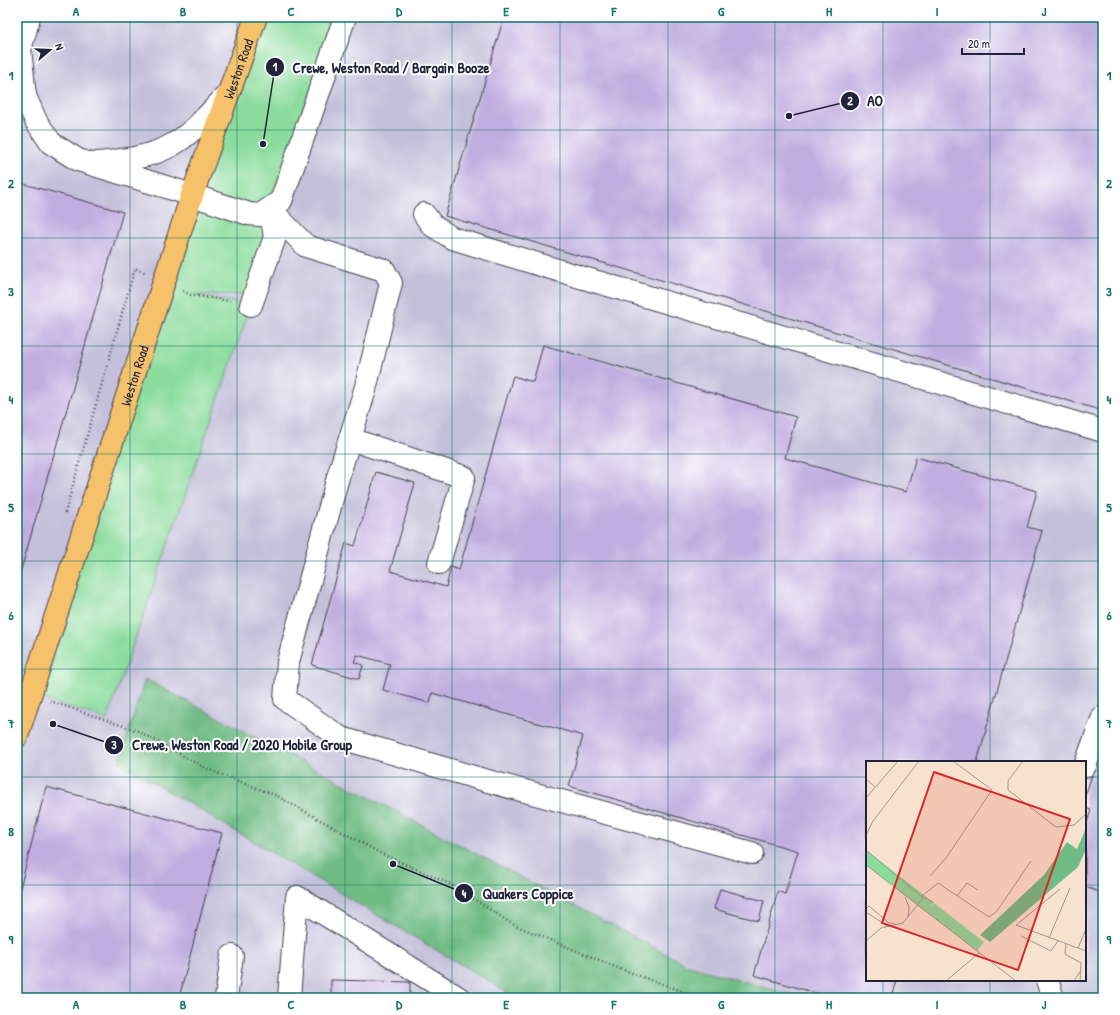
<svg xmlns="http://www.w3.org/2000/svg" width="1120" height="1015" font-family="'Patrick Hand',sans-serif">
<rect width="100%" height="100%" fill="#fff"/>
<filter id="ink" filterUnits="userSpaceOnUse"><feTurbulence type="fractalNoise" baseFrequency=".025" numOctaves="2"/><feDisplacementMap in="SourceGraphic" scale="8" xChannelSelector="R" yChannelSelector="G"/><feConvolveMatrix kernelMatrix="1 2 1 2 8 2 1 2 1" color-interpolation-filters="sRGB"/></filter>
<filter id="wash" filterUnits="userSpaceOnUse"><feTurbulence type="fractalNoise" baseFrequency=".012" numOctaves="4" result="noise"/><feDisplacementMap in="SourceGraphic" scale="16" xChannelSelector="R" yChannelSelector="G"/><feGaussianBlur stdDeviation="0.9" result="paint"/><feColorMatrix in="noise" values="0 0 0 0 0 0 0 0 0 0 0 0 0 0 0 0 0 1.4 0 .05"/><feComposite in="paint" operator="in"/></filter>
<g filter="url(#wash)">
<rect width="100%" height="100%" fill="#f7e3cd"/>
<path fill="#c5c0da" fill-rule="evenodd" d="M 17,17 L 1103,17 L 1103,998 L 802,998 L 689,966 L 145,679 L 119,762 L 517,998 L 17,998 ZM 867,762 L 1085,762 L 1085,980 L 867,980 Z"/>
<polygon fill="#8bdc9c" stroke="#567f6c" points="256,17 346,17 255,294 194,295 251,305 107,720 31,695"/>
<polygon fill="#70bc84" stroke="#496f60" points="145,679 689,966 802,998 517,998 119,762"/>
<g id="blocks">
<g fill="#c1aee0">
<polygon points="504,17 1103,17 1103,411 445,216"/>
<polygon points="17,182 123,212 21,570 17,569"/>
<polygon points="543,345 796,417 785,458 906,492 916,457 1037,491 1027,527 1042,531 977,762 867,762 867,980 897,980 892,998 833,998 754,975 778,891 785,894 798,851 569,786 583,736 432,693 430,703 383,690 390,664 357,655 354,662 363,665 359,679 312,665 346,543 355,546 376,472 415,483 390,571 446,587 451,567 459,570 513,376 533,382"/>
<polygon points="1103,742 1103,893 1085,887 1085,829 1091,810 1085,808 1085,796"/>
<polygon points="46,787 222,833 179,998 17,998 17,900"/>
<polygon points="720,889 764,901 759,921 714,909"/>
<polygon points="331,980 410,982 410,998 331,998"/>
</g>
</g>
</g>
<g filter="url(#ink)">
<use href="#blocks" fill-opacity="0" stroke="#423f51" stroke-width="1"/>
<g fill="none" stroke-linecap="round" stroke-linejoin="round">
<g stroke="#423f51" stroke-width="24">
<g id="minor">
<polyline points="17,84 25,96 36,121 51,143 78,160 192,195 249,214 260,215 281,201 345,17"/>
<polyline points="25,96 20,50 29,17"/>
<path d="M 98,163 C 122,160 148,158 170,146 C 193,134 210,112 228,94"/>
<polyline points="270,209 306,246 384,270 391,283 365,390 338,477 288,662 285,699 341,738 484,780 752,853"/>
<polyline points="424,214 432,225 452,238 577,276 1103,431"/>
<polyline points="251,305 275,237 270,209"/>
<polyline points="350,439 464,477 439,563"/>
<polyline points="1085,766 1103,717"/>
<polyline points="1047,980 1053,998"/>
<polyline points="226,998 232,956"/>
<polyline points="289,998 297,897 459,998"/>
</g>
</g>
<g stroke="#423f51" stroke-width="24">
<g id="major">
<path id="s1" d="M 17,736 L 192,195 L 256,17"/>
</g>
</g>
<g stroke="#423f51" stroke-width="2.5" stroke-dasharray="1 3" stroke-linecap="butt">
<polyline points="183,291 191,295 230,301"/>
<polyline points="65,513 135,268 146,273"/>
<polyline points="50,701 138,731 207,769 275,795 382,854 450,884 514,925 623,970 701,998"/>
</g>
<use href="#minor" stroke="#fff" stroke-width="22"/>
<use href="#major" stroke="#f5c16b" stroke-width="22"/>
</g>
</g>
<path fill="none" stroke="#0f766e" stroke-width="1" stroke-opacity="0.55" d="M 130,17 L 130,998M 237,17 L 237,998M 345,17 L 345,998M 452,17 L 452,998M 560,17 L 560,998M 668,17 L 668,998M 775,17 L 775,998M 883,17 L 883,762M 990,17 L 990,762M 17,130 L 1103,130M 17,238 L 1103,238M 17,346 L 1103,346M 17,454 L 1103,454M 17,561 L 1103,561M 17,669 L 1103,669M 17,777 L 867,777M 1085,777 L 1103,777M 17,885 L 867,885M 1085,885 L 1103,885M 883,980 L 883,998M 990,980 L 990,998"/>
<g text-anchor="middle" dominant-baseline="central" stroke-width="4" stroke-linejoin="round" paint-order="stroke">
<g font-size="14" fill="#22223b" stroke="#fff">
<text stroke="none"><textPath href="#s1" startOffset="703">Weston Road</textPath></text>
<text stroke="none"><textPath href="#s1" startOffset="379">Weston Road</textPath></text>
</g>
</g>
<g transform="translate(866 761)">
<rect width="220" height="220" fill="#f7e3cd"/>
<path d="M 0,89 L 67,141 L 65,147 L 68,142 L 118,181 L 111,190 L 0,104 Z" fill="#8bdc9c"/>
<path d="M 220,67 L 220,88 L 212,106 L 124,181 L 114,174 L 178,114 L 201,81 L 211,88 Z" fill="#70bc84"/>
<path fill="none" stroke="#a29693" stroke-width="1" d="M 157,0 L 142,20 L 142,29 L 190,66 L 208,64 L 220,53M 0,18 L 9,26M 0,37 L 32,0M 0,74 L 7,60 L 53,0M 0,89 L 57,137 L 37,162 L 15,167 L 0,180M 0,104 L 150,220M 64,115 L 80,97 L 126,29 L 87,0M 194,128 L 150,164 L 220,190M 56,135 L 72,122 L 123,156 L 131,150 L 165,100M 56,135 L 68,142M 91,135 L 101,122 L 112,129M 39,136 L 43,146 L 42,156M 0,148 L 3,145 L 23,162 L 29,163M 0,151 L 21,165M 155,175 L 185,190 L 192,180M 183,177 L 204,127M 200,183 L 199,193 L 215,202 L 214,220M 212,187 L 220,168M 80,220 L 113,192M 208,220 L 215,209"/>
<path fill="#d62828" fill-opacity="0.15" stroke="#d62828" stroke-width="2" d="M 68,11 L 204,58 L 152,209 L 16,162 Z"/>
<rect width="220" height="220" fill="none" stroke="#22223b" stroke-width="2"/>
</g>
<path fill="none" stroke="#22223b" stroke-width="1.5" d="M263 144L275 67M789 116L850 101M53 724L114 745M393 864L464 893"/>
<g fill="#22223b" stroke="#fff" stroke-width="1.5">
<circle cx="263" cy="144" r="4"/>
<circle cx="789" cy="116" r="4"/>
<circle cx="53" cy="724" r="4"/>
<circle cx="393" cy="864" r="4"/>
<circle cx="275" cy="67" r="10"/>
<circle cx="850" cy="101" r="10"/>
<circle cx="114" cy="745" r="10"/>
<circle cx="464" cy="893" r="10"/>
</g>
<g font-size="12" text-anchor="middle" font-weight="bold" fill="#fff">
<text x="275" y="71">1</text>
<text x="850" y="105">2</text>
<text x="114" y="749">3</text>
<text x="464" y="898">4</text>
</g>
<g font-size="15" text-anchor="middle" font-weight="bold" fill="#22223b" stroke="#fff" stroke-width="4" stroke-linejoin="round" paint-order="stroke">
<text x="391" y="73">Crewe, Weston Road / Bargain Booze</text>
<text x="875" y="106">AO</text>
<text x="242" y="750">Crewe, Weston Road / 2020 Mobile Group</text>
<text x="528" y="899">Quakers Coppice</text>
</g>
<rect width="1120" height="1015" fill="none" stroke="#fff" stroke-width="44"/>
<g transform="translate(50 50) rotate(71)" stroke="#ffffff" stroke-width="3" paint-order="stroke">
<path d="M0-3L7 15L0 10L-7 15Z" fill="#22223b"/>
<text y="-6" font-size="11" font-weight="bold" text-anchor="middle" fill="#22223b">N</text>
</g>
<path d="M962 48v6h62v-6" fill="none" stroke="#22223b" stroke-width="2"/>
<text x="968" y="48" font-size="12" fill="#22223b" stroke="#ffffff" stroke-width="3" paint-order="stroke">20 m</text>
<rect x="22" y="22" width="1076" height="971" fill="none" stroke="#0f766e" stroke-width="1.5"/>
<g font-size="13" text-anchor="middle" font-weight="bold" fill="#0f766e">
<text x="76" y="16">A</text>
<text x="183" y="16">B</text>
<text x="291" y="16">C</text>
<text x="399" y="16">D</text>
<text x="506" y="16">E</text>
<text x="614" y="16">F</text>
<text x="721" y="16">G</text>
<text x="829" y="16">H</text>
<text x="937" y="16">I</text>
<text x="1044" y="16">J</text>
<text x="11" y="80">1</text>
<text x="1109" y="80">1</text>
<text x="11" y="188">2</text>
<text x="1109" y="188">2</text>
<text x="11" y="296">3</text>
<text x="1109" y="296">3</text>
<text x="11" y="404">4</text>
<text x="1109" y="404">4</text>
<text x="11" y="512">5</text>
<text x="1109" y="512">5</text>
<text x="11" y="620">6</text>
<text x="1109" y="620">6</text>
<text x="11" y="728">7</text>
<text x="1109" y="728">7</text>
<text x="11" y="836">8</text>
<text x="1109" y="836">8</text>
<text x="11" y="944">9</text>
<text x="1109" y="944">9</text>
<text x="76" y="1009">A</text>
<text x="183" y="1009">B</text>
<text x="291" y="1009">C</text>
<text x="399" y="1009">D</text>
<text x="506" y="1009">E</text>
<text x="614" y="1009">F</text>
<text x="721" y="1009">G</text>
<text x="829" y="1009">H</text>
<text x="937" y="1009">I</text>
<text x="1044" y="1009">J</text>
</g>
</svg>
